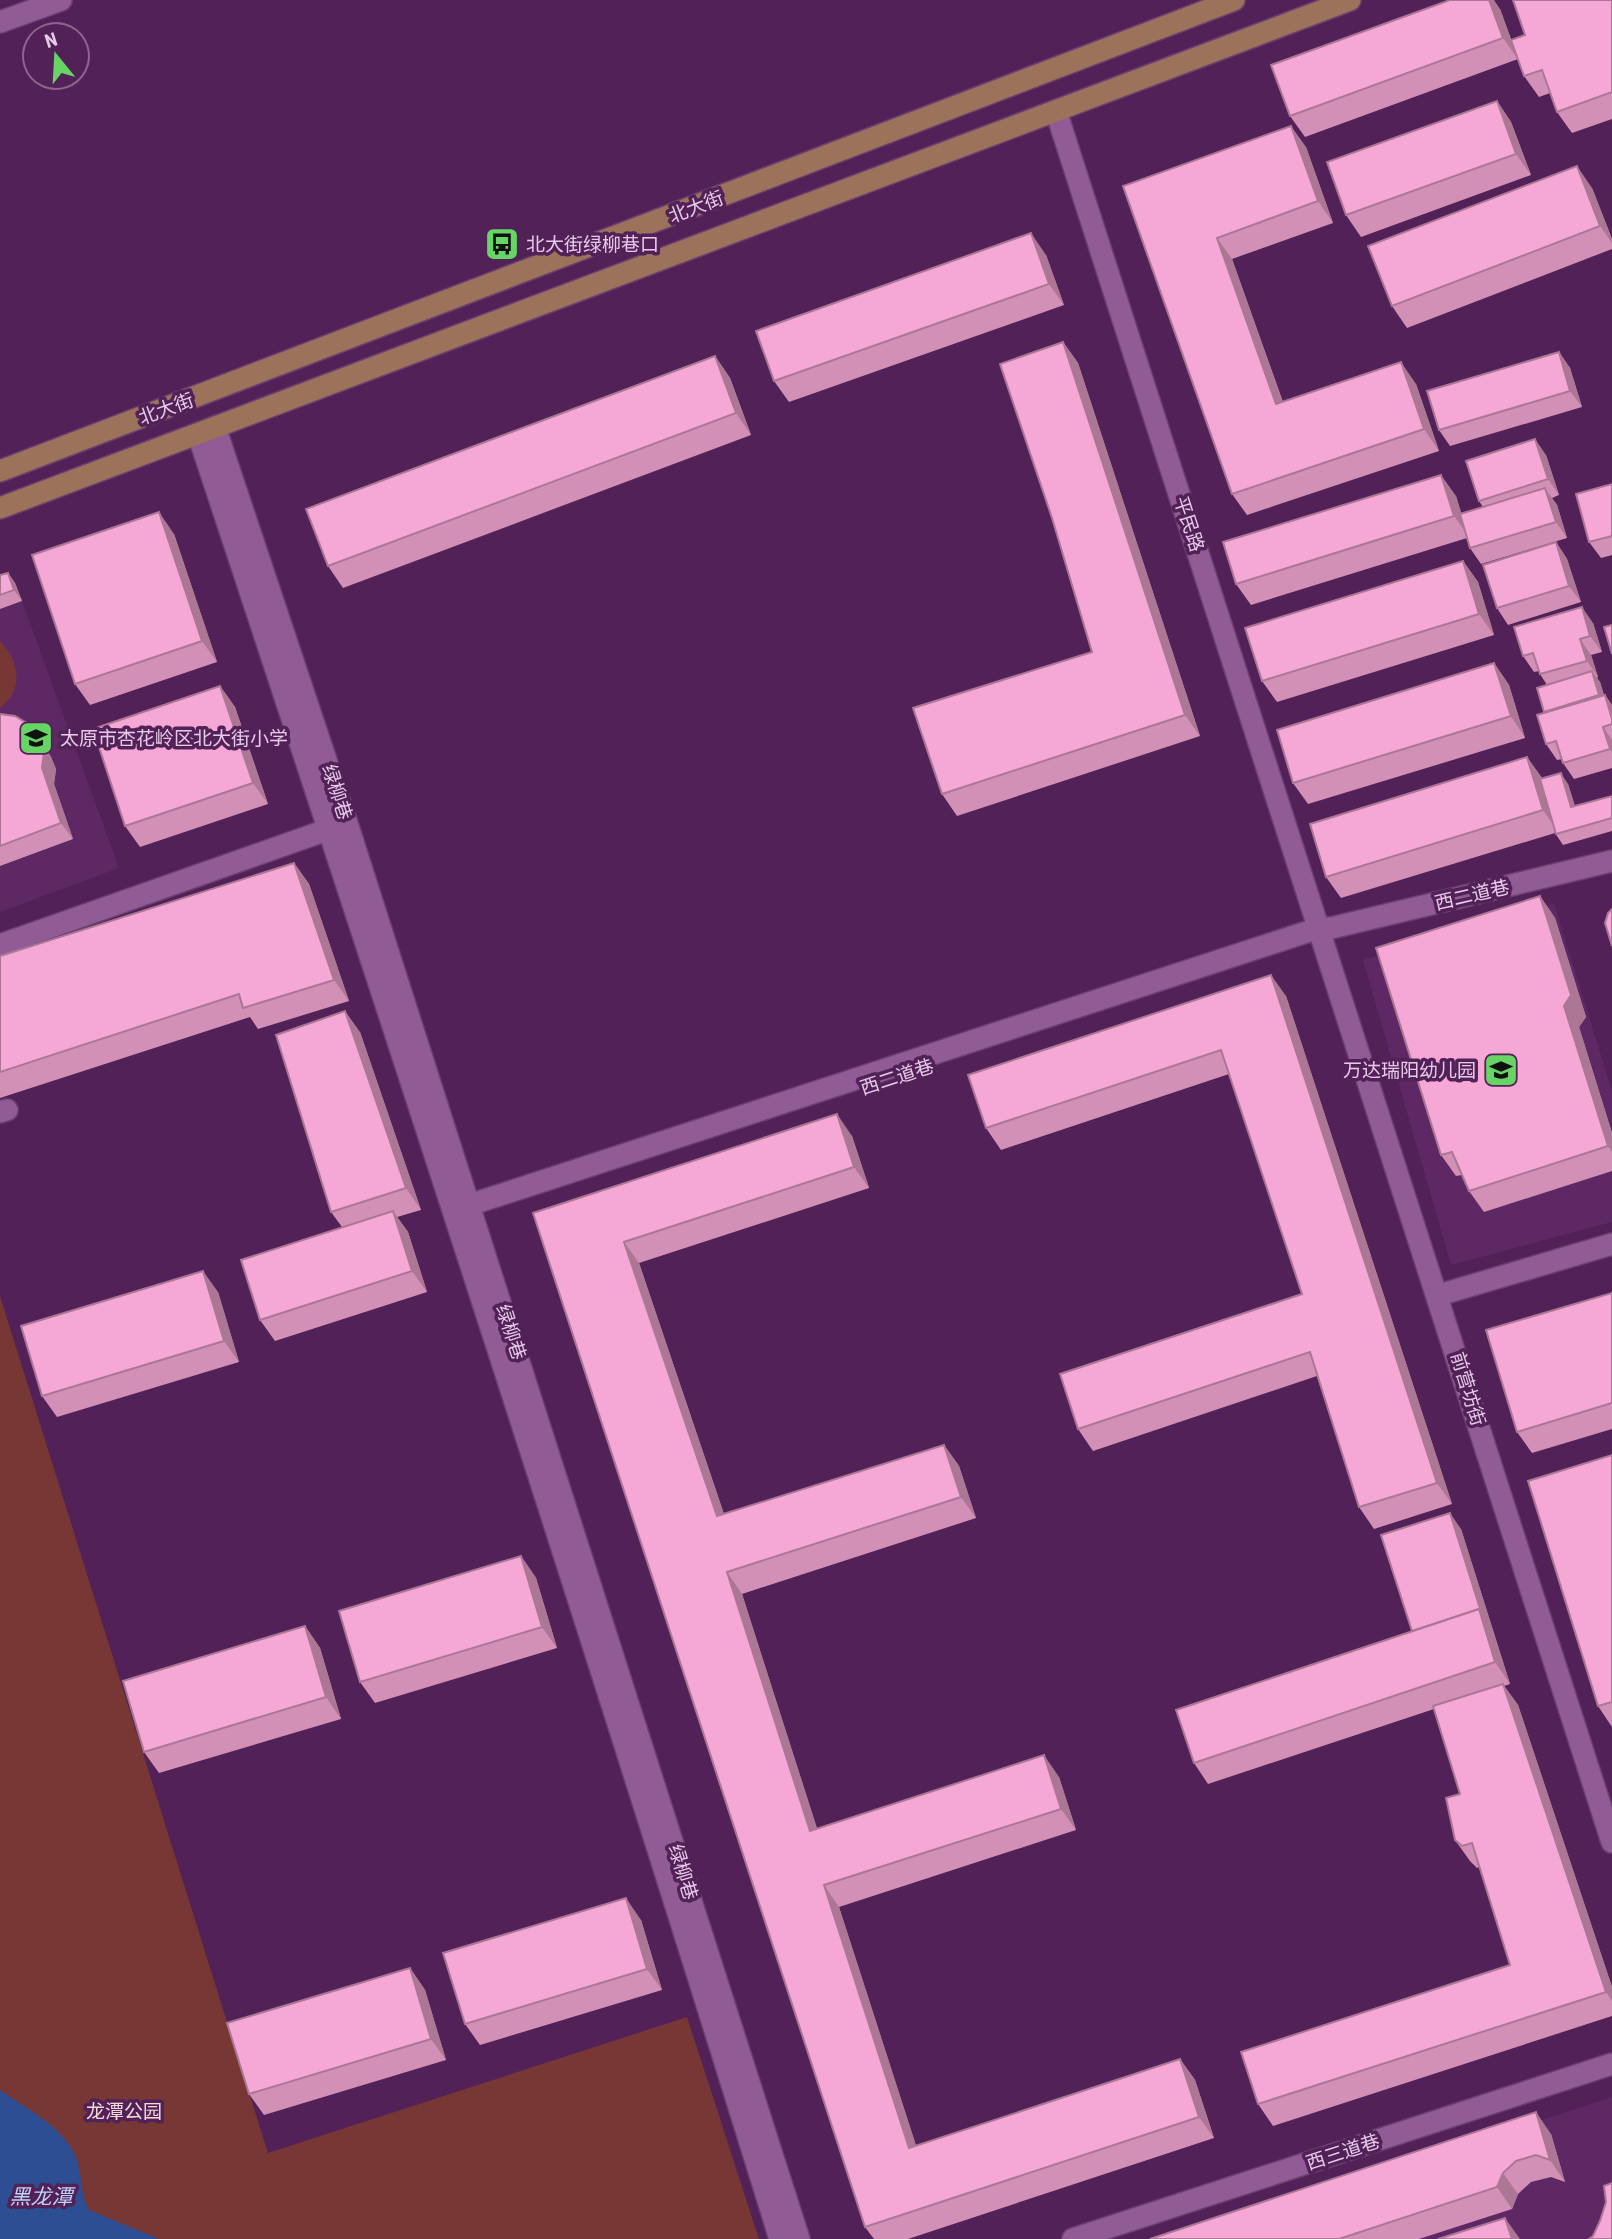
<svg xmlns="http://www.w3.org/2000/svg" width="1612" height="2239" font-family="'Roboto Condensed','Noto Sans SC',sans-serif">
<rect width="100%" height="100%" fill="#522157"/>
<g fill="#5e2864">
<polygon points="22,601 119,868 0,912 0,609"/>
<polygon points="1554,903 1612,1091 1612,1222 1451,1265 1363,960"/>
<polygon points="1612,2097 1612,2239 1176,2239"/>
</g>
<g fill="#773735">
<path d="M 0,641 C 20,662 24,690 0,708 Z"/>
<polygon points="0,1296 268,2153 687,2017 759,2239 0,2239"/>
</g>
<path fill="#2e4e93" d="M 0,2090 C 24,2107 58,2124 73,2151 C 83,2169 79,2191 89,2210 L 159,2239 L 0,2239 Z"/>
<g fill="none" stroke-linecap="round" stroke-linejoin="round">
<g stroke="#6b3f6f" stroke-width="24">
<g id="minor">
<polyline points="0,22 61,0"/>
<polyline points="1056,111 1612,1842"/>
<polyline points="215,427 347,823 799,2239"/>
<path d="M 198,434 C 397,1034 593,1635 780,2239"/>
<polyline points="0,945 341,825"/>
<polyline points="0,1112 7,1110"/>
<polyline points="457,1209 1319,928 1331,928 1612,861"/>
<polyline points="1439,1295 1612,1244"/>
<polyline points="1073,2239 1612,2064"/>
</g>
</g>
<g stroke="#6b3f6f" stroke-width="24">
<g id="major">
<polyline points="0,471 1234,0"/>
<polyline points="0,508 1350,0"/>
</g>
</g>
<use href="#minor" stroke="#915c96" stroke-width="21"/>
<use href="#major" stroke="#9c725b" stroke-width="21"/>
</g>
<g fill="#d390b7">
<polygon points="1612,0 1612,119 1572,133 1557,112 1550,93 1539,97 1524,76 1518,59 1305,137 1290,116 1500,9 1518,58"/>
<polygon points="1497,101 1511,122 1531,175 1361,237 1346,215"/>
<polygon points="1306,147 1333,223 1232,259 1283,402 1416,384 1439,451 1247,515 1232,494 1123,186"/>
<polygon points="1592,188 1612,239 1612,249 1407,328 1392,306"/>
<polygon points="1046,255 1064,305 789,402 774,381"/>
<polygon points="1063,342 1078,363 1200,736 957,816 942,794 1092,652"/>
<polygon points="1559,352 1570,368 1582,407 1450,446 1439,430"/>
<polygon points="715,356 730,378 751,435 343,588 328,566"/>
<polygon points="1546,455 1559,495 1552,498 1557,505 1567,538 1481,564 1470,548 1467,538 1251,605 1236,584 1456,496 1461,514 1483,507 1479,501"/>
<polygon points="1612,484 1612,555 1601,558 1589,542"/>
<polygon points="174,534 217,662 90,705 75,684"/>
<polygon points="1556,542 1567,559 1581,602 1508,625 1497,608"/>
<polygon points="1463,561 1478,582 1494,635 1277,702 1262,681"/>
<polygon points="8,573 15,583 22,601 0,609 0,575"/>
<polygon points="1593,623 1602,652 1591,655 1598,677 1597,678 1600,682 1604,695 1605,695 1612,705 1612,768 1574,779 1563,763 1562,759 1557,760 1546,744 1545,713 1547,685 1540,674 1539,671 1534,672 1523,656"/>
<polygon points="1494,663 1509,685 1525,738 1308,804 1293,783"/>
<polygon points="220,686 235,707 268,804 140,847 125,826"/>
<polygon points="0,714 41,741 51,757 56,769 54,784 73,839 0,866"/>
<polygon points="1527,757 1542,778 1568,784 1575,806 1612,796 1612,831 1563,845 1555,833 1341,898 1326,877"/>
<polygon points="294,863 309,884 349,1001 258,1029 250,1017 0,1098 0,956"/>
<polygon points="1540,896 1555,918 1586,1017 1579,1027 1612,1133 1612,1171 1484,1212 1469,1191 1462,1175 1456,1176 1441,1155"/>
<polygon points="1286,996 1452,1504 1374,1529 1359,1507 1317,1376 1093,1451 1078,1429 1302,1294 1229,1074 1001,1150 986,1128"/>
<polygon points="360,1032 421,1210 397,1217 408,1232 427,1292 275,1341 260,1320 342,1227 331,1212"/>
<polygon points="852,1136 869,1188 639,1263 724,1514 944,1445 959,1466 976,1518 742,1594 817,1829 1059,1777 1076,1830 839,1907 916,2146 1180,2059 1195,2080 1214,2138 908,2239 874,2239 865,2227 533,1213"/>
<polygon points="218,1292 239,1362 57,1417 42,1396"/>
<polygon points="1612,1293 1612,1429 1532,1453 1517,1432"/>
<polygon points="1612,1455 1612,1727 1598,1706"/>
<polygon points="1461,1529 1510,1684 1504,1686 1518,1705 1612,1987 1612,2016 1273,2126 1258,2104 1510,1965 1479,1867 1477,1868 1470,1861 1455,1840 1460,1794 1434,1709 1208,1784 1194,1763 1412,1631"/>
<polygon points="521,1556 536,1578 557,1648 375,1703 360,1682"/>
<polygon points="305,1626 320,1648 341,1719 159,1773 144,1752"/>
<polygon points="641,1920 662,1990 480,2045 465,2024"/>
<polygon points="410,1968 425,1990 446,2060 264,2115 249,2094"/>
<polygon points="1551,2134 1565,2182 1551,2177 1531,2182 1518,2194 1512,2209 1419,2239 1150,2239"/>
</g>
<g fill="#ac7695">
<polygon points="1489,0 1494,0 1500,9 1518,59 1503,38"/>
<polygon points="1497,101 1511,122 1531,175 1516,154"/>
<polygon points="1291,126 1306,147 1333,223 1318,201"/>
<polygon points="1577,166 1592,188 1612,239 1612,243 1600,226"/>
<polygon points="1031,233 1046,255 1064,305 1049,284"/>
<polygon points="1217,238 1232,259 1291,426 1276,404"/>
<polygon points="1063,342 1078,363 1200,736 1185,715"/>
<polygon points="1559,352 1570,368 1582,407 1570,391"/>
<polygon points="715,356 730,378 751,435 736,413"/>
<polygon points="1401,362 1416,384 1439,451 1424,429"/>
<polygon points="1535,439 1546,455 1559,495 1548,479"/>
<polygon points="1441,475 1456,496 1469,537 1454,516"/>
<polygon points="1545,488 1557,505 1567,538 1556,522"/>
<polygon points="159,512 174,534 217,662 202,641"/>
<polygon points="1556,542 1567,559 1581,602 1569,586"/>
<polygon points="1463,561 1478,582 1494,635 1479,614"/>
<polygon points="8,573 15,583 22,601 14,590"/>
<polygon points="1582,607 1593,623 1602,652 1590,636"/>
<polygon points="1580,639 1591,655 1598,677 1587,661"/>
<polygon points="1494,663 1509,685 1525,738 1511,716"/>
<polygon points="1592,671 1600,682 1607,706 1599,695"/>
<polygon points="220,686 235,707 268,804 253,783"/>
<polygon points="1605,695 1612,705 1612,719"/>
<polygon points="30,725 51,757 56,769 54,784 73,839 61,823 42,768"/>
<polygon points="1603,727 1612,740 1612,753 1610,749"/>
<polygon points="1527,757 1542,779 1558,832 1543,810"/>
<polygon points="1561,773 1568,784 1578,818 1571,807"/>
<polygon points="294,863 309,884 349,1001 334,980"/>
<polygon points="1540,896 1555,918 1586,1017 1579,1027 1612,1133 1612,1152 1608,1146 1564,1006"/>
<polygon points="1271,975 1286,996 1452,1504 1437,1483"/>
<polygon points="345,1011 360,1032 421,1210 406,1188"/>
<polygon points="837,1114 852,1136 869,1188 854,1167"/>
<polygon points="393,1211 408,1232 427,1292 412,1271"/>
<polygon points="624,1242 639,1263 732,1538 717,1516"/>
<polygon points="203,1271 218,1292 239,1362 224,1341"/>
<polygon points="944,1445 959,1466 976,1518 961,1497"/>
<polygon points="1450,1513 1461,1529 1510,1684 1495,1662"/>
<polygon points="521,1556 536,1578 557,1648 542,1627"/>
<polygon points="727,1572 742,1594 825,1853 810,1831"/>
<polygon points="305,1626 320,1648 341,1719 326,1697"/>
<polygon points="1503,1684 1518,1705 1612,1987 1612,2001 1606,1992"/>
<polygon points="1044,1755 1059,1777 1076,1830 1061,1809"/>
<polygon points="824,1885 839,1907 924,2170 909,2148"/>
<polygon points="626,1898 641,1920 662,1990 647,1969"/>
<polygon points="410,1968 425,1990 446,2060 431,2039"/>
<polygon points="1180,2059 1195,2080 1214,2138 1199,2117"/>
<polygon points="1536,2112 1551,2134 1565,2182 1550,2160"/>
<polygon points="1503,2173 1518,2194 1512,2209 1497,2187"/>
<polygon points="1505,2218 1520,2239 1512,2239"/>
</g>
<g fill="#f5a8d5" stroke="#ac7695" stroke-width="2">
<polygon points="1450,0 1489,0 1503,38 1290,116 1271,65"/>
<polygon points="1513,0 1612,0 1612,92 1557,112 1542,70 1524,76 1511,40 1525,35"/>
<polygon points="1497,101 1516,154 1346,215 1327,162"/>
<polygon points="1291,126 1318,201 1217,238 1276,404 1401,362 1424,429 1232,494 1123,186"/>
<polygon points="1577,166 1600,226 1392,306 1368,246"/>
<polygon points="1031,233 1049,284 774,381 756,331"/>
<polygon points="1063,342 1185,715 942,794 913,708 1092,652 1052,518 1000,364"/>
<polygon points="1559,352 1570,391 1439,430 1427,391"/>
<polygon points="715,356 736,413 328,566 306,509"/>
<polygon points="1535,439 1548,479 1479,501 1466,461"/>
<polygon points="1441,475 1454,516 1236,584 1223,542"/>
<polygon points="1612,484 1612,536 1589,542 1576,494"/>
<polygon points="1545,488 1556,522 1470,548 1460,514"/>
<polygon points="159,512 202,641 75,684 32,555"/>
<polygon points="1556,542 1569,586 1497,608 1483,565"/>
<polygon points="1463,561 1479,614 1262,681 1245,628"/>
<polygon points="8,573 14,590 0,595 0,575"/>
<polygon points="1582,607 1590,636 1580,639 1587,661 1540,674 1533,653 1523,656 1514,627"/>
<polygon points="1612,625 1612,654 1604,627"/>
<polygon points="1494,663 1511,716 1293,783 1277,730"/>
<polygon points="1592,671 1599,695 1544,712 1537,688"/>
<polygon points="220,686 253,783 125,826 93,729"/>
<polygon points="1605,695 1612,719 1612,724 1603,727 1610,749 1563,763 1556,741 1546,744 1537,715"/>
<polygon points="0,714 15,716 30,725 39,740 44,753 42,768 61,823 0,846"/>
<polygon points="1527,757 1543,810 1326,877 1310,824"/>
<polygon points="1561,773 1571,807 1612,796 1612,818 1556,834 1540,779"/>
<polygon points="294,863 334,980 243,1008 239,994 0,1072 0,956"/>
<polygon points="1540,896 1571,995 1564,1006 1608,1146 1469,1191 1452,1152 1441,1155 1376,948"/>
<polygon points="1612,909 1612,946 1605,923 1608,913"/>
<polygon points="1271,975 1437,1483 1359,1507 1310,1352 1078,1429 1060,1374 1302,1294 1221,1050 986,1128 968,1075"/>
<polygon points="345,1011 406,1188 331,1212 276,1035"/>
<polygon points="837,1114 854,1167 624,1242 717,1516 944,1445 961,1497 727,1572 810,1831 1044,1755 1061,1809 824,1885 909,2148 1180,2059 1199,2117 865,2227 533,1213"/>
<polygon points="393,1211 412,1271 260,1320 241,1260"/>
<polygon points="203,1271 224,1341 42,1396 21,1326"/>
<polygon points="1612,1293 1612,1403 1517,1432 1486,1330"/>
<polygon points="1612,1455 1612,1702 1598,1706 1528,1481"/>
<polygon points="1450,1513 1482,1615 1479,1609 1412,1631 1381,1535"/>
<polygon points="521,1556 542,1627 360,1682 339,1611"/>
<polygon points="1479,1609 1495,1662 1194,1763 1176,1710"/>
<polygon points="305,1626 326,1697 144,1752 123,1681"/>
<polygon points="1503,1684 1606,1992 1258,2104 1241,2052 1510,1965 1472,1843 1462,1846 1455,1840 1446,1798 1460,1794 1433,1706"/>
<polygon points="626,1898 647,1969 465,2024 443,1953"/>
<polygon points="410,1968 431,2039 249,2094 227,2023"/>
<polygon points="1536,2112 1550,2160 1536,2155 1516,2161 1503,2173 1497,2187 1339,2239 1150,2239"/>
<polygon points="1612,2183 1612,2239 1589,2239 1593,2236 1600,2221 1606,2202 1604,2186"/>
<polygon points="1505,2218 1512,2239 1438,2239"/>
</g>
<defs>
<g id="bus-square" transform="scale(1.75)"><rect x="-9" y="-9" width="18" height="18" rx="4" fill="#67d466" stroke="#522157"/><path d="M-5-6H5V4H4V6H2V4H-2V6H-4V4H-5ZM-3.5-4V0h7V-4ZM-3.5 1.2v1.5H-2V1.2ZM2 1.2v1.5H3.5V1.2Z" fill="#111"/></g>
<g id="school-square" transform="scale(1.75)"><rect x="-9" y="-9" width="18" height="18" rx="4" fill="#67d466" stroke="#522157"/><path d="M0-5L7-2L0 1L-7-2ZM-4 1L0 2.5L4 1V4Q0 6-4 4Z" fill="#111"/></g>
</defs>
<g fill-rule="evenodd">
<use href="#bus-square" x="502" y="244"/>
<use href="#school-square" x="36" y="738"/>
<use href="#school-square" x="1501" y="1070"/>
</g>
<g text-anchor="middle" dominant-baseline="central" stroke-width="7" stroke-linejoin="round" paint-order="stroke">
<g font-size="19" fill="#e7cae9" stroke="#522157">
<text transform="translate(696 207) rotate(-21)">北大街</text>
<text transform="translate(166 409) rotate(-20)">北大街</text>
<text transform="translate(1189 524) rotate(72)">平民路</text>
<text transform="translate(337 792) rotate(72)">绿柳巷</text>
<text transform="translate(1472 895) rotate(-13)">西二道巷</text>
<text transform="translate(897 1077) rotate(-18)">西二道巷</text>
<text transform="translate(511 1332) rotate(72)">绿柳巷</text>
<text transform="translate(1468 1389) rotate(73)">前营坊街</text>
<text transform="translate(683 1872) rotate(73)">绿柳巷</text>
<text transform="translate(1343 2152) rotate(-18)">西三道巷</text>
</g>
<g font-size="19" fill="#e7cae9" stroke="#522157" text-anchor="start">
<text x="526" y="244">北大街绿柳巷口</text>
<text x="60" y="738">太原市杏花岭区北大街小学</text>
<text x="1476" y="1070" text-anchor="end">万达瑞阳幼儿园</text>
</g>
<g font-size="19" fill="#f3d8d6" stroke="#522157">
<text x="124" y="2111">龙潭公园</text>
</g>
<g font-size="21" font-style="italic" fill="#bed2fa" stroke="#522157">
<text x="41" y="2197">黑龙潭</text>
</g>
</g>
<g transform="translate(56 56) rotate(342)"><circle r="33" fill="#522157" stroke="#8e6591" stroke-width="2"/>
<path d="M0-5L12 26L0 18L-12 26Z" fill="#67d466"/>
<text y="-10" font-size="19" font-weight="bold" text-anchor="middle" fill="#e7cae9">N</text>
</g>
</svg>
